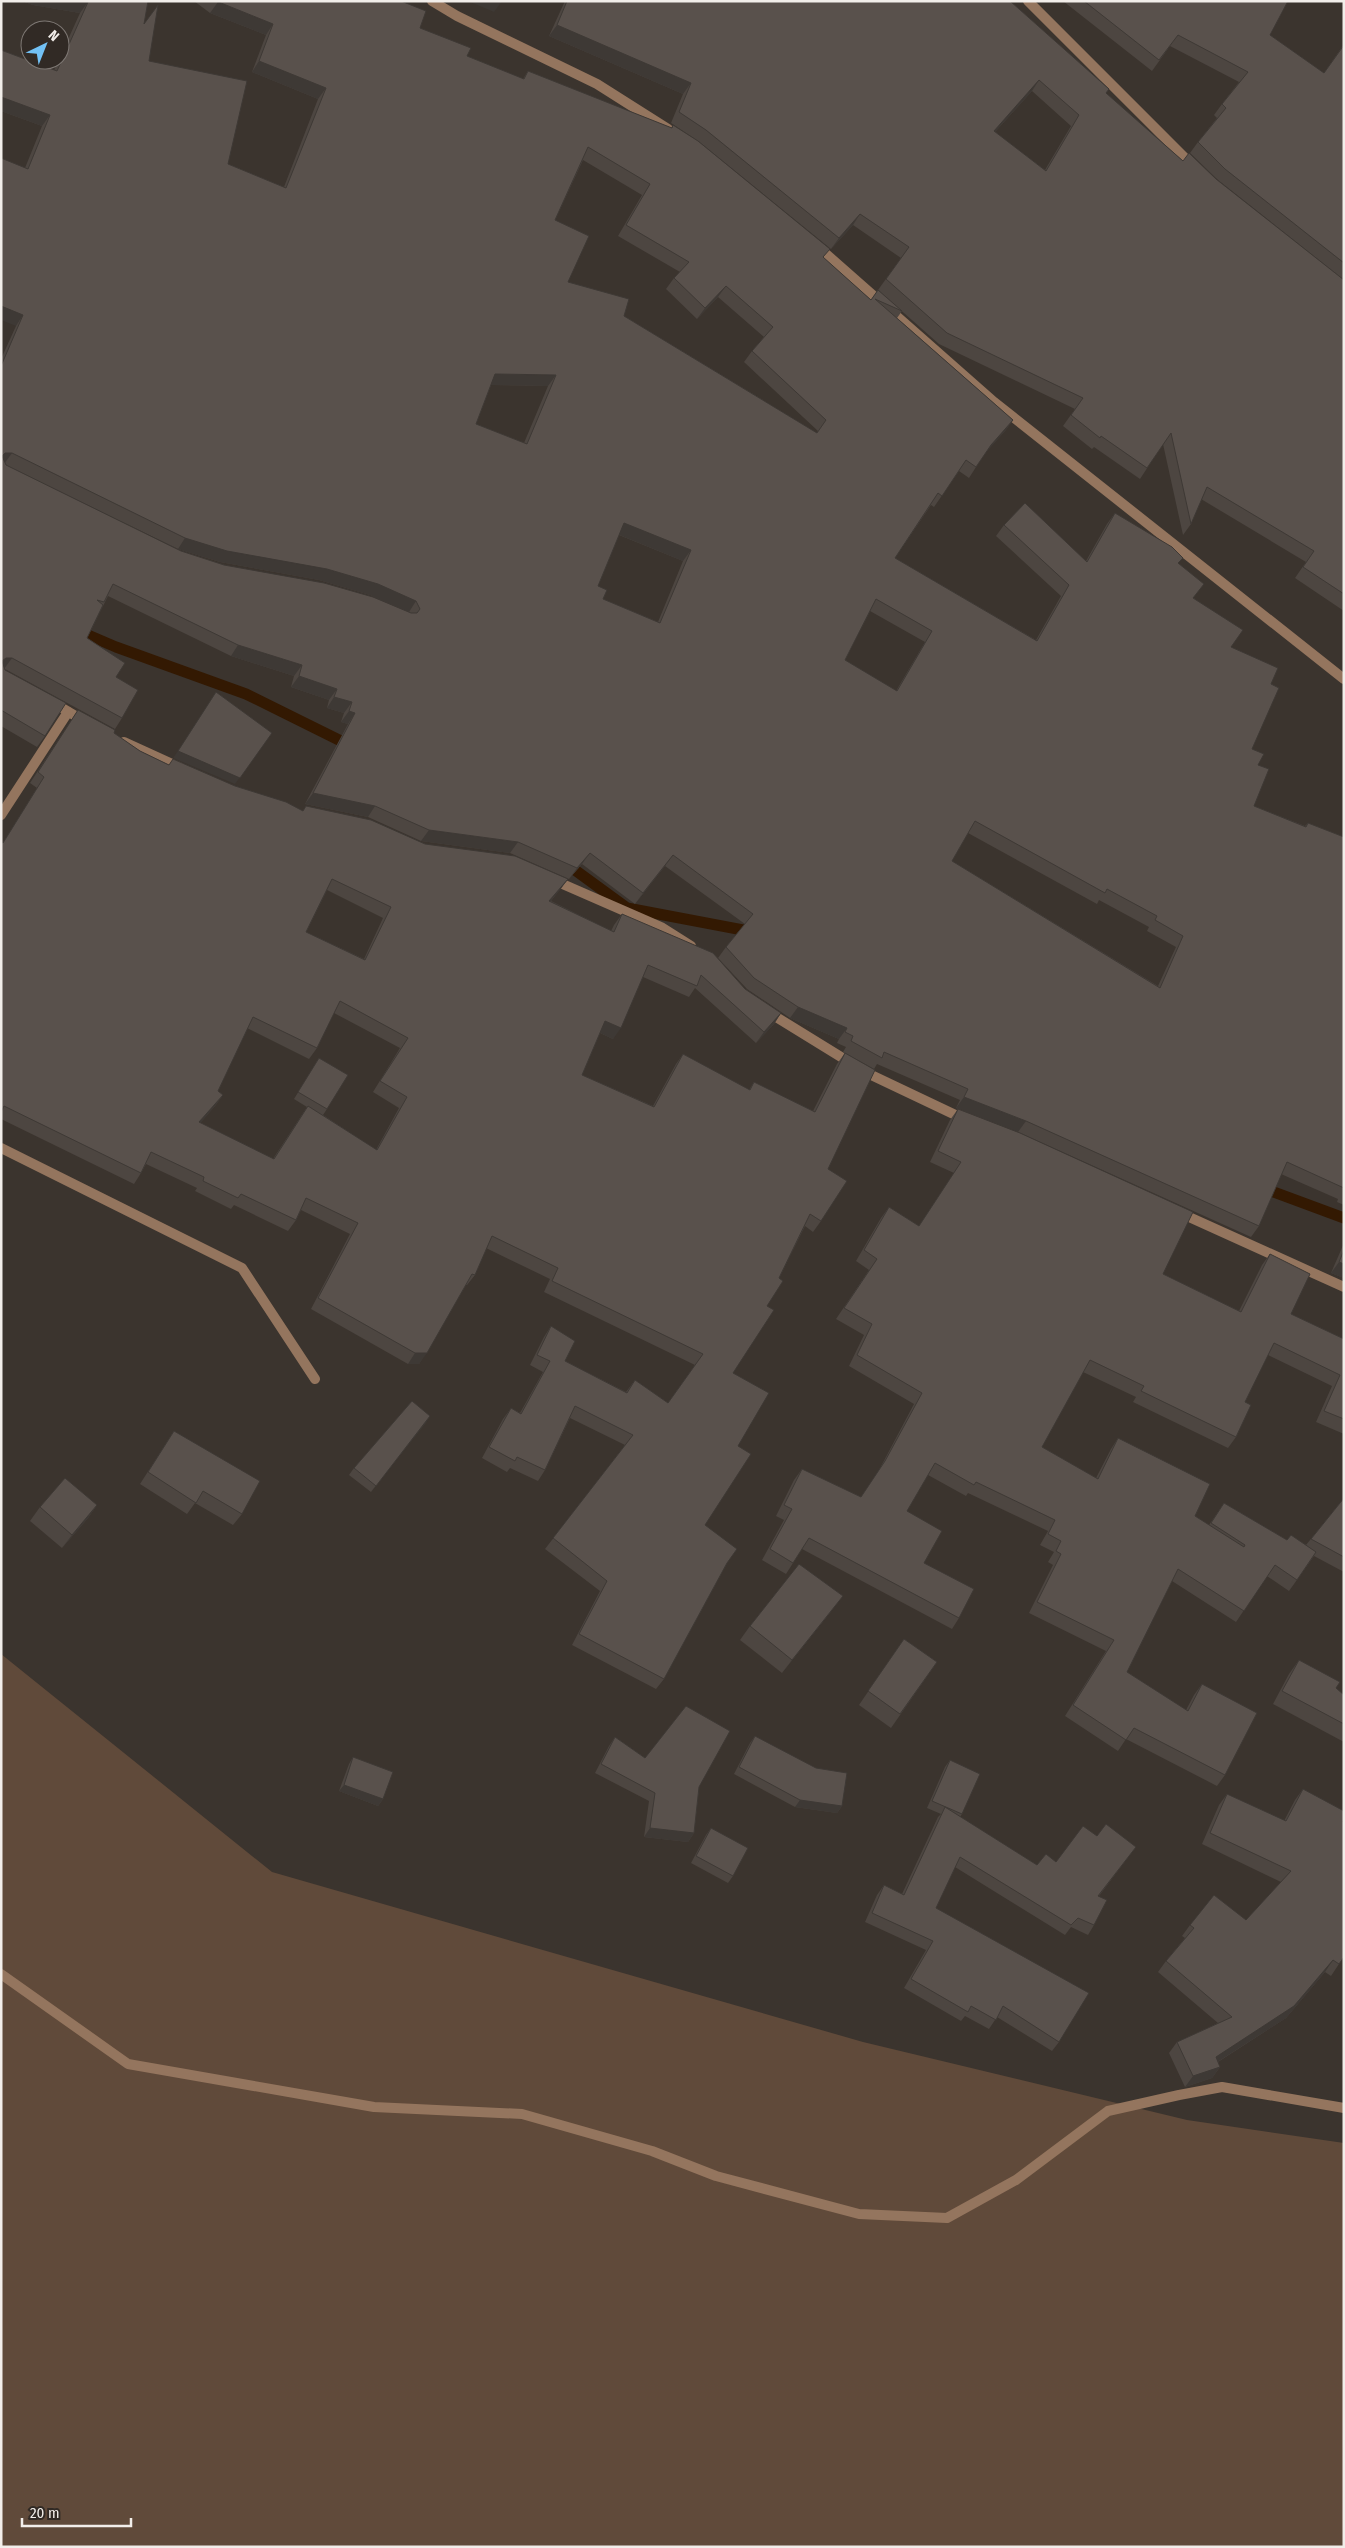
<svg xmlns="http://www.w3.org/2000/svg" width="1345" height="2548" font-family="'Fira Sans Condensed',sans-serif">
<rect width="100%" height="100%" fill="#3b342e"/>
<polygon fill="#604a3a" points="1,1654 272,1872 863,2042 1187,2120 1344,2143 1344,2547 1,2547"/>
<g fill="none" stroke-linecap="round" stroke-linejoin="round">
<g stroke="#331902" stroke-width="11">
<polyline points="74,629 116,647 246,694 351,746"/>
<polyline points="564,862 627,908 743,930 751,937"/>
<polyline points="1260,1187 1344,1218"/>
</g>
<g stroke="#94755e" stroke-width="10">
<polyline points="432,1 457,16 597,84 668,129"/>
<polyline points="1028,1 1194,167"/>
<polyline points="817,246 994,402 1344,679"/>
<polyline points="52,702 84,721"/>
<polyline points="124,742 181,768"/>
<polyline points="1,815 68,712"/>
<polyline points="551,879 661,927 691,946"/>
<polyline points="768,1012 867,1073 966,1120"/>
<polyline points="1,1148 242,1268 315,1379"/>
<polyline points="1178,1212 1344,1287"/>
<polyline points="1,1974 128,2064 374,2107 522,2114 652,2151 716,2176 859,2214 947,2218 1016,2180 1108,2111 1179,2095 1222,2087 1344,2108"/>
</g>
</g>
<g fill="#4d4641" fill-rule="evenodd">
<path d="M 22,1 L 148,1 L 144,24 L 149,61 L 228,164 L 284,187 L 318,99 L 252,72 L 266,35 L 210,13 L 194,1 L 401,1 L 420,28 L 467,56 L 523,79 L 528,71 L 671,128 L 673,125 L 871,300 L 878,290 L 902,311 L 897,318 L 1013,420 L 1005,431 L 985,453 L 969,478 L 959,471 L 934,507 L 931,505 L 895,558 L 1036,640 L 1061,596 L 996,536 L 1004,525 L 1086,561 L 1107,524 L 1115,513 L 1179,564 L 1194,598 L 1231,647 L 1271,684 L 1252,749 L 1258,765 L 1254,806 L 1305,826 L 1308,823 L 1344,837 L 1344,1205 L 1337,1202 L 1338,1199 L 1281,1174 L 1259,1226 L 1251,1237 L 1018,1132 L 956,1108 L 960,1100 L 877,1064 L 874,1069 L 843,1052 L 846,1047 L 837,1043 L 839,1039 L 790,1018 L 747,989 L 718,958 L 726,947 L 745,924 L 665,866 L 635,904 L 582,864 L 569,879 L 510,853 L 421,841 L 368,817 L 305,804 L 348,724 L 341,722 L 344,713 L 327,708 L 329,700 L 291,687 L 294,676 L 231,656 L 108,596 L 87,638 L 116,677 L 122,718 L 115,729 L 5,669 L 45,736 L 37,747 L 1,726 L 1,359 L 16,326 L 25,168 L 42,126 L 1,111 L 1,50 L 54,70 L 59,60 L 60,60 L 60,57 L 80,13 L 33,5 ZM 583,160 L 642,195 L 618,236 L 680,272 L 674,278 L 666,289 L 697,319 L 718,297 L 764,337 L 752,351 L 744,362 L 818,431 L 817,433 L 568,282 L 555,220 ZM 491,385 L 548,386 L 524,443 L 476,424 ZM 5,465 L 178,549 L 220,562 L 319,580 L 370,595 L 409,612 L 224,565 L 181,551 ZM 619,535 L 683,561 L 658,622 L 603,599 L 598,586 ZM 870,611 L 925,642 L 896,691 L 845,660 ZM 968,833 L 1097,904 L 1099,900 L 1149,927 L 1147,931 L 1176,947 L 1158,986 L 952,861 Z"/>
<path d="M 565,1 L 1010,1 L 1109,89 L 1106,93 L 1183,161 L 1216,179 L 1344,280 L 1344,611 L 1295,578 L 1306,562 L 1201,499 L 1191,524 L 1183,535 L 1163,444 L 1140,479 L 1094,447 L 1092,449 L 1063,426 L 1075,409 L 939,344 L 878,290 L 901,258 L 853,225 L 831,249 L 698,141 L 671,123 L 683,94 L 549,36 ZM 1032,91 L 1071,126 L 1045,170 L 995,132 Z"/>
<polygon points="1063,1 1288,1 1270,35 1324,73 1344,44 1344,280 1218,180 1190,153 1198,142 1217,118 1214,115 1222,104 1239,82 1170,46 1152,71"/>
<path d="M 78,710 L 140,751 L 169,765 L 235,786 L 303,811 L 306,806 L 425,844 L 568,879 L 551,901 L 611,931 L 614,925 L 622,914 L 745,989 L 781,1013 L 774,1024 L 756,1043 L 695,988 L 689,997 L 643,977 L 613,1039 L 600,1033 L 582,1075 L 653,1106 L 676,1064 L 683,1054 L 749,1090 L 754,1082 L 813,1111 L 837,1064 L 845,1053 L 821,1221 L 813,1232 L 805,1226 L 779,1278 L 767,1306 L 733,1373 L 738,1446 L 705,1525 L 726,1565 L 664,1679 L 656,1689 L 572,1645 L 600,1591 L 545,1549 L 625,1445 L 570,1418 L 545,1470 L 538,1481 L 510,1468 L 507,1472 L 482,1458 L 503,1419 L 511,1408 L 520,1413 L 543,1372 L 530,1365 L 544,1337 L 551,1326 L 565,1361 L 626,1392 L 635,1380 L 668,1403 L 695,1365 L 544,1292 L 550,1279 L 486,1248 L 475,1275 L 467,1285 L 466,1285 L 419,1364 L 408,1364 L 311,1309 L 350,1234 L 301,1210 L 296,1220 L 288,1231 L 234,1205 L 231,1209 L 195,1191 L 197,1188 L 146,1164 L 141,1173 L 134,1184 L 1,1119 L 1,842 L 3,843 L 37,788 L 30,783 ZM 327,890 L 383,918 L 364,959 L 306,932 ZM 334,1013 L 400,1048 L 373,1092 L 399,1108 L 376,1150 L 323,1115 L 327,1109 L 319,1058 L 294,1099 L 307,1107 L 273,1159 L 200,1123 L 215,1106 L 223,1095 L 218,1091 L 247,1028 L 309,1059 L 317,1048 Z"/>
<polygon points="958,1109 1163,1274 1239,1311 1262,1265 1270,1254 1291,1314 1344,1339 1344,1434 1316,1422 1332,1386 1268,1355 1245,1402 1236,1437 1228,1448 1133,1402 1136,1397 1083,1372 1042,1447 1096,1478 1111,1449 1118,1438 1195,1516 1209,1525 1224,1503 1287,1540 1306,1545 1344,1498 1344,1572 1314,1556 1289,1591 1267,1576 1236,1622 1172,1581 1127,1672 1186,1710 1194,1695 1202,1684 1225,1775 1217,1786 1126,1739 1118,1751 1065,1716 1106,1651 1029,1613 1053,1565 1048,1562 1054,1552 1040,1545 1048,1531 968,1493 966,1496 928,1475 907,1511 924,1563 959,1618 952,1629 802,1549 786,1574 762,1560 784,1520 776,1516 794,1480 802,1469 861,1497 878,1472 914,1404 849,1366 864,1335 836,1319 869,1270 856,1261 881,1218 889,1207 919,1226 954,1173 930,1162 950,1120"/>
<polygon points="1344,1243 1344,1278 1331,1273"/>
<polygon points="430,1416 371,1492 349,1475 354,1468"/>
<polygon points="174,1431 242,1514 233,1525 195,1503 187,1514 140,1484"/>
<polygon points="97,1505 88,1518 62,1548 30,1521 40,1507"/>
<polygon points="833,1609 782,1673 740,1640 750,1626"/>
<polygon points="904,1639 937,1662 891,1728 859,1705"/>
<polygon points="1299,1660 1344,1695 1344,1742 1273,1704 1289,1674"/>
<polygon points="755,1736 842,1806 837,1813 795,1807 734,1774 750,1743"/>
<polygon points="615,1737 645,1758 699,1787 694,1833 688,1842 644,1837 649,1801 595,1773 609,1746"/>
<polygon points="353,1757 383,1799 378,1806 339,1791 349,1764"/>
<polygon points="950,1760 962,1814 960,1817 1037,1865 1056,1862 1097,1836 1129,1856 1099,1896 1094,1925 1088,1935 1071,1927 1065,1935 955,1867 936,1908 1059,2042 1052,2051 997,2017 989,2029 965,2016 961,2021 904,1988 926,1950 865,1922 877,1895 884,1885 902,1894 938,1817 941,1814 927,1808 945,1767"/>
<polygon points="1303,1789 1343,1822 1339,1964 1331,1976 1325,1972 1286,2018 1218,2062 1220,2067 1212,2078 1185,2087 1169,2053 1177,2042 1218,2023 1158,1972 1166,1961 1185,1938 1182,1936 1190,1925 1246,1920 1281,1882 1202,1844 1219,1805 1227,1794 1284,1821 1295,1800"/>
<polygon points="711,1828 733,1876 728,1883 691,1863 706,1835"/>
</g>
<g fill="#3e3935">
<polygon points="22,1 84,1 88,2 80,13 33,5"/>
<polygon points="468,1 502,1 494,12"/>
<polygon points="218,2 273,24 266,35 210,13"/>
<polygon points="557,25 691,83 683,94 549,36"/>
<polygon points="259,61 326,88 318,99 252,72"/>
<polygon points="1039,80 1032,91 986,142 994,131"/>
<polygon points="1,97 50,115 42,126 1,111"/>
<polygon points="860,214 853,225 831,249 839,238"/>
<polygon points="726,286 718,297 697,319 705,308"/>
<polygon points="1,306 23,315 16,326 1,320"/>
<polygon points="495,374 556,375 548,386 488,385"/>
<polygon points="1013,420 1005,431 983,456 991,445"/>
<polygon points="5,453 12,453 4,464 1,458"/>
<polygon points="624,523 691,550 683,561 617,534"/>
<polygon points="185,538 327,569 378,584 416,601 409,612 370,595 319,580 220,562 178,549"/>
<polygon points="238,645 302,665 294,676 231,656"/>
<polygon points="6,658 12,658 4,669 1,663"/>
<polygon points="299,676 337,689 329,700 291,687"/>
<polygon points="334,697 352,702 344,713 327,708"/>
<polygon points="349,711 355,713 348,724 341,722"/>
<polygon points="272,733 235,784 173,758 178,751"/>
<polygon points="313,793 375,806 368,817 305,804"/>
<polygon points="429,830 518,842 510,853 421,841"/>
<polygon points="590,853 582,864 569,879 577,868"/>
<polygon points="673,855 665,866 635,904 643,893"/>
<polygon points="568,879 560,890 542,911 549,901"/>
<polygon points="798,1007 847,1028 839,1039 790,1018"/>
<polygon points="781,1013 774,1024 756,1043 764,1032"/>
<polygon points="605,1021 621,1028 613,1039 598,1032"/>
<polygon points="223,1095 215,1106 192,1133 199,1122"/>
<polygon points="964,1097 1026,1121 1018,1132 956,1108"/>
<polygon points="1339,1262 1344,1264 1344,1278 1331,1273"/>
<polygon points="415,1353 427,1353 419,1364 408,1364"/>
<polygon points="430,1416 426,1423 371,1492 376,1486"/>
<polygon points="97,1505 88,1518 62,1548 72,1535"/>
<polygon points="843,1596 833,1609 782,1673 792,1660"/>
<polygon points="344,1785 383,1799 378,1806 339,1791"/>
<polygon points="800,1800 842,1806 837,1813 795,1807"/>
<polygon points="650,1828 694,1833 688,1842 644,1837"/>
<polygon points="1333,1960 1325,1972 1286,2018 1208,2068 1216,2057"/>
<polygon points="1220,2067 1212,2078 1185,2087 1193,2076"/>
</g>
<g fill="#59514c" stroke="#3e3935" fill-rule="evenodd">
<path d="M 84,1 L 148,1 L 144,24 L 158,5 L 149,61 L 247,81 L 228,164 L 286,188 L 326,88 L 259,61 L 273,24 L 216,1 L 401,1 L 426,11 L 420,28 L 471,48 L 467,56 L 524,79 L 528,71 L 672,128 L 673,125 L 698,141 L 830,249 L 823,257 L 871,300 L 878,290 L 902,311 L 875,299 L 1013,420 L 991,445 L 976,467 L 966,460 L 942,496 L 938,493 L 895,558 L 1037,641 L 1069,585 L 1004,525 L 1025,503 L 1087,562 L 1115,513 L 1172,547 L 1183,558 L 1178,563 L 1204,584 L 1193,598 L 1243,630 L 1231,647 L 1278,668 L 1271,684 L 1279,688 L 1252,749 L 1264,754 L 1258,765 L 1269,769 L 1254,806 L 1306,827 L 1308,823 L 1344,837 L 1344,1188 L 1287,1162 L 1259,1226 L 1026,1121 L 964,1097 L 968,1089 L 884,1052 L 882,1058 L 851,1041 L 853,1036 L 845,1032 L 847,1028 L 798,1007 L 754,978 L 726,947 L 753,914 L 673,855 L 643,893 L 590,853 L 577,868 L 518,842 L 429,830 L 375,806 L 313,793 L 355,713 L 349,711 L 352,702 L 334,697 L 337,689 L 299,676 L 302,665 L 238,645 L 113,584 L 104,602 L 97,600 L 103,605 L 87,638 L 125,663 L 116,677 L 138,690 L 122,718 L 12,658 L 6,658 L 2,661 L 5,670 L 66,703 L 45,736 L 1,710 L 1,366 L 23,315 L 1,306 L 1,158 L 28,169 L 50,115 L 1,97 L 1,50 L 57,71 L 88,2 ZM 588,147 L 650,184 L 626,225 L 689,262 L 674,278 L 705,308 L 726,286 L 773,327 L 752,351 L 826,420 L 817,433 L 624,316 L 629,299 L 568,282 L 589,236 L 555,220 ZM 495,374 L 556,375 L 527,444 L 476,424 ZM 5,453 L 12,453 L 185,538 L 227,551 L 327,569 L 378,584 L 416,601 L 420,609 L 417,613 L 411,613 L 373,597 L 324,583 L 224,565 L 181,551 L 6,465 L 2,456 ZM 624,523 L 691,550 L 660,623 L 603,599 L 607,590 L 598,586 ZM 876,599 L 932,631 L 897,691 L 845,660 ZM 975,821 L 1105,893 L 1107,889 L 1157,916 L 1155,920 L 1183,936 L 1160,988 L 952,861 Z"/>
<path d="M 567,1 L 1010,1 L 1109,89 L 1106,93 L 1183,161 L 1189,153 L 1216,179 L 1344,280 L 1344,594 L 1303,567 L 1314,551 L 1207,487 L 1191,524 L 1171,433 L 1147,468 L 1101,436 L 1100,438 L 1071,415 L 1083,398 L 947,333 L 886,279 L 909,247 L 860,214 L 839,238 L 706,130 L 679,112 L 691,83 L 557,25 ZM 1039,80 L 1079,115 L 1046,171 L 994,131 Z"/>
<polygon points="1084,1 1288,1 1270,35 1324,73 1344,45 1344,263 1225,169 1198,142 1226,108 1222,104 1248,72 1178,35 1159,60"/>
<polygon points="216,692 272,733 240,778 178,751"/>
<path d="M 78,710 L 115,730 L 114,733 L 140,751 L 169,765 L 173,759 L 235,786 L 286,802 L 303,811 L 306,806 L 371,820 L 425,844 L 515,856 L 568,879 L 549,901 L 614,932 L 622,914 L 713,953 L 745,989 L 781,1013 L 764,1032 L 701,975 L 697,986 L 648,965 L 621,1028 L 605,1021 L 582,1075 L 654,1107 L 683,1054 L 750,1090 L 754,1082 L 815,1112 L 845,1053 L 875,1070 L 828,1169 L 847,1181 L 821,1221 L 810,1214 L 779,1278 L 783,1281 L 767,1306 L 774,1310 L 733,1373 L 769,1393 L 738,1446 L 751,1454 L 705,1525 L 737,1549 L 727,1563 L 664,1679 L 579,1634 L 607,1581 L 553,1538 L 633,1435 L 575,1406 L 545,1470 L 517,1457 L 515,1461 L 489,1447 L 511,1408 L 521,1414 L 550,1361 L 537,1355 L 551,1326 L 575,1341 L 565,1361 L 627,1393 L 635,1380 L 668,1403 L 703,1354 L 552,1281 L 558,1268 L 492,1236 L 475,1275 L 472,1274 L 427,1353 L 415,1353 L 318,1298 L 358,1223 L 306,1198 L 296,1220 L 241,1194 L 238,1198 L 203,1181 L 204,1177 L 151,1152 L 141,1173 L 4,1106 L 1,1112 L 1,842 L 3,843 L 44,777 L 38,772 ZM 332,879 L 391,907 L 365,960 L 306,932 ZM 340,1001 L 408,1038 L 380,1081 L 407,1097 L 377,1150 L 308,1106 L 274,1159 L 199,1122 L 223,1095 L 218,1091 L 253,1017 L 317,1048 Z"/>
<polygon points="319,1058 348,1075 327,1109 298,1092"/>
<polygon points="958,1109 1020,1133 1193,1212 1163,1274 1241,1312 1270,1254 1310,1274 1291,1314 1344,1339 1344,1419 1324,1411 1340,1375 1274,1343 1245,1402 1251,1405 1236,1437 1141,1391 1144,1386 1090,1360 1042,1447 1098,1479 1118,1438 1210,1484 1195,1516 1244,1547 1245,1545 1211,1523 1224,1503 1287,1540 1291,1535 1316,1552 1297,1580 1275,1565 1244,1611 1178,1569 1127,1672 1188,1711 1202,1684 1257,1713 1225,1775 1134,1728 1126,1740 1073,1705 1114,1640 1037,1602 1061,1554 1056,1551 1061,1541 1048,1534 1055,1520 976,1482 974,1485 935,1463 907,1511 942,1531 924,1563 974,1589 959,1618 809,1538 793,1563 770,1549 792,1509 784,1505 802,1469 861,1497 885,1461 922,1393 857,1355 872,1324 844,1308 877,1259 864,1250 889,1207 919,1226 961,1162 938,1151"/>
<polygon points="1344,1250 1344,1264 1339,1262"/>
<polygon points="412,1401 430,1416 376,1486 354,1468"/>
<polygon points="174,1431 260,1481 242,1514 203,1491 196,1503 148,1472"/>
<polygon points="65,1478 97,1505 72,1535 40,1507"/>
<polygon points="1344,1498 1344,1557 1311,1539"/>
<polygon points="799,1564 843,1596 792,1660 750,1626"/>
<polygon points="904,1639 937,1662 900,1714 868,1691"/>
<polygon points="1299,1660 1340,1682 1336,1688 1344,1695 1344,1724 1282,1691"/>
<polygon points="686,1706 730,1731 699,1787 694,1833 650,1828 655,1793 601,1764 615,1737 645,1758"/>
<polygon points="755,1736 816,1768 847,1773 842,1806 800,1800 739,1767"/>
<polygon points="353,1757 393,1772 383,1799 344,1785"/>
<polygon points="950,1760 980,1774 962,1814 932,1801"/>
<polygon points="1303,1789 1344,1811 1344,1820 1343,1822 1344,1822 1344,1957 1339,1964 1333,1960 1294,2006 1216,2057 1220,2067 1193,2076 1177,2042 1232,2017 1166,1961 1194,1928 1190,1925 1214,1895 1246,1920 1291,1871 1210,1833 1227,1794 1286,1821"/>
<polygon points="945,1807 1037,1865 1046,1854 1056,1862 1083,1826 1097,1836 1106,1824 1136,1847 1098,1896 1107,1900 1094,1925 1078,1918 1071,1925 960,1857 936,1908 1089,1993 1059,2042 1003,2006 996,2020 971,2006 968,2012 911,1979 933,1941 872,1913 884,1885 904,1895"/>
<polygon points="711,1828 748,1848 733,1876 696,1856"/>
</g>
<rect width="1345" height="2548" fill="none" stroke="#f2eeea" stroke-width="5"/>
<g transform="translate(45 45) rotate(43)"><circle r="24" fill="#312a25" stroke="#7e7874"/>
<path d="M0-4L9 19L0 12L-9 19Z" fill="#72c1f5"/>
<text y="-8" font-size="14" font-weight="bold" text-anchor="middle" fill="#f2eeea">N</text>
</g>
<path d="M22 2518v8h109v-8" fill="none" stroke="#f2eeea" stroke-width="2.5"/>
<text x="30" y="2518" font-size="15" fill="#f2eeea" stroke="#312a25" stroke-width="4" paint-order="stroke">20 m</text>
</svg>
